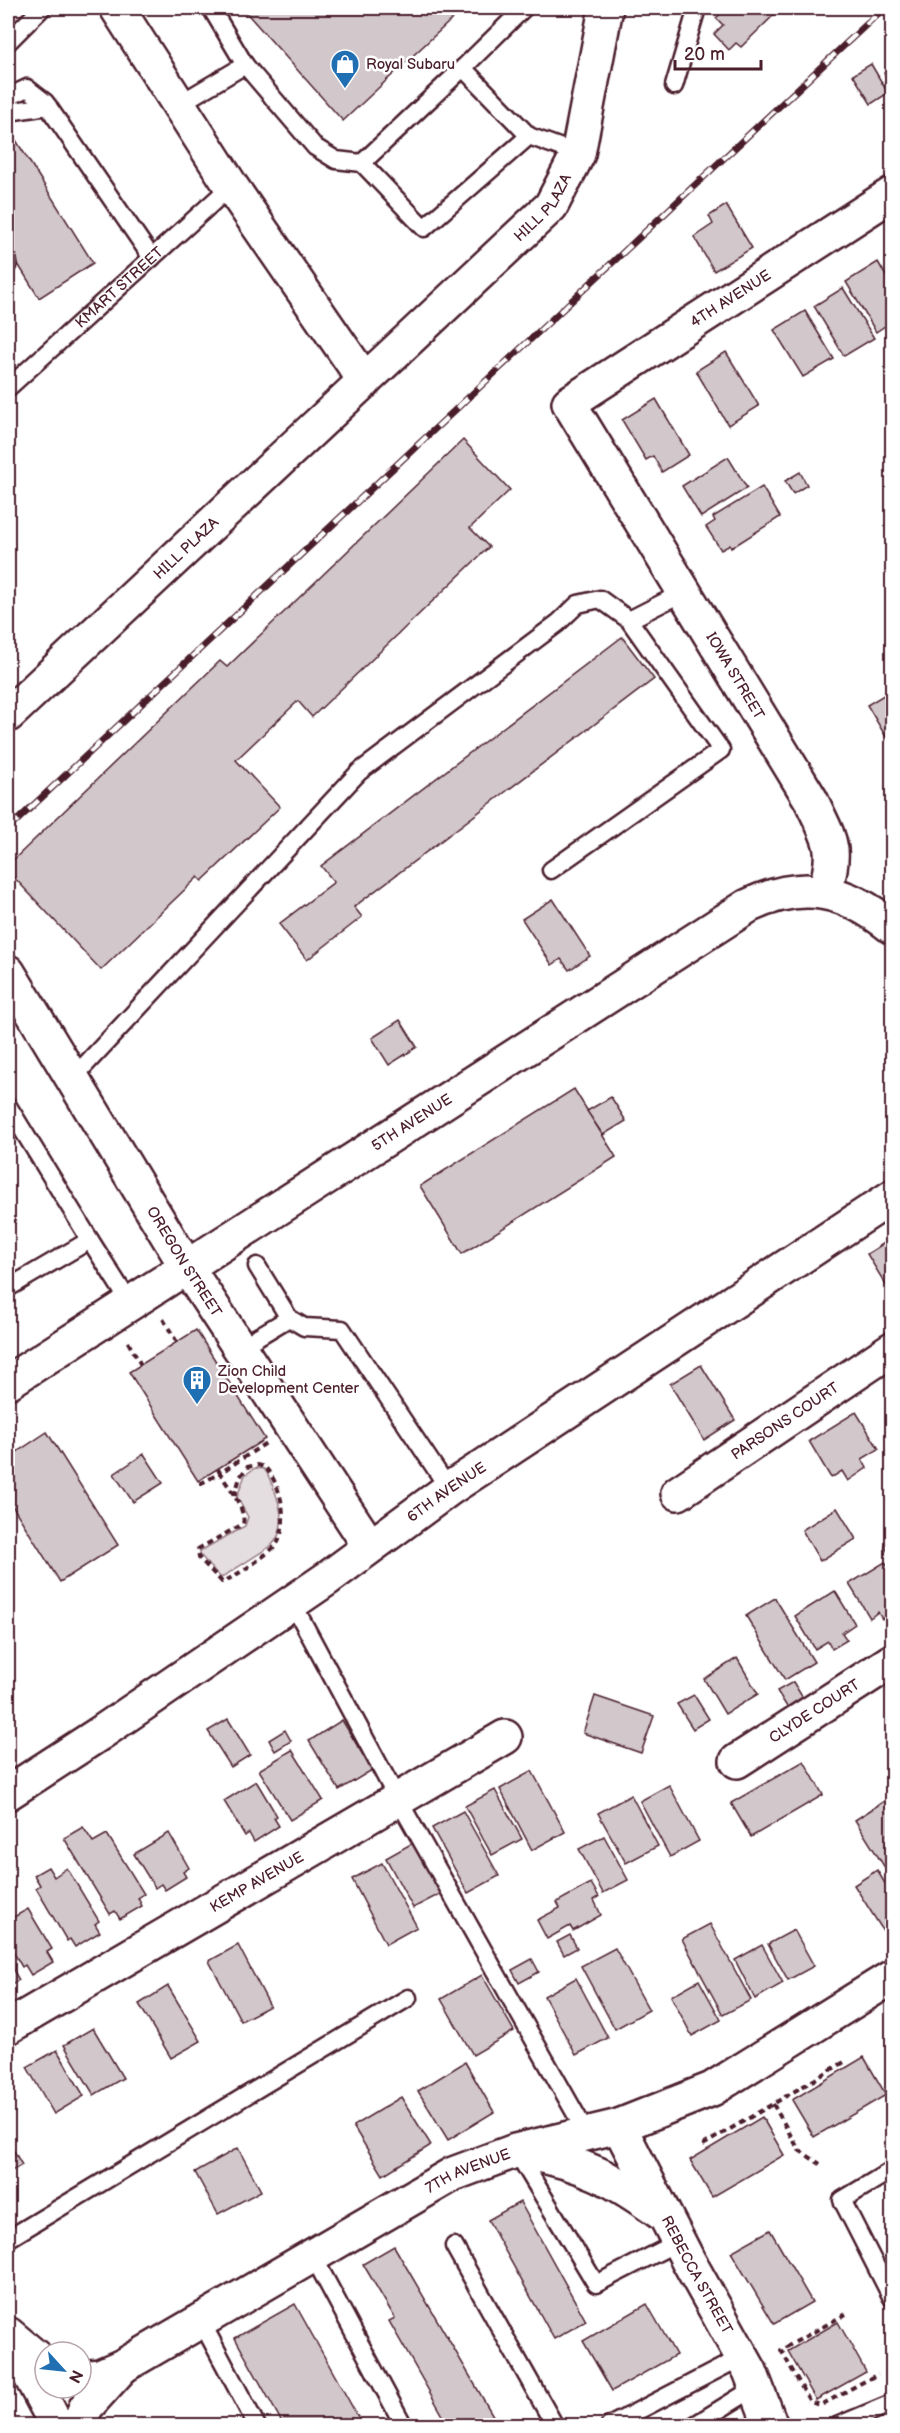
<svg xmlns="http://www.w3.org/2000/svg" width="900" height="2433" font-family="'Balsamiq Sans',sans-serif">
<rect width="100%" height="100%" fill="#fff"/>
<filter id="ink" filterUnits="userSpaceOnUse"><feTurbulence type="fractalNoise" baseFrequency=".0167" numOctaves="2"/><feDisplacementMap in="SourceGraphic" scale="12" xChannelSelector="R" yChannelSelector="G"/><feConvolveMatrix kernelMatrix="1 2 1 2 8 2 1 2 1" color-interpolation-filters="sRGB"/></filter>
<g filter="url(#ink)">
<path fill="#e5dee0" stroke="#987e86" stroke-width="1.5" d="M 255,1468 L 264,1469 L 267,1473 C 277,1494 291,1527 271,1546 L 221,1578 L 200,1555 L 200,1551 L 245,1526 L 248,1517 L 237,1497 L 245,1475 Z"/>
<g fill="#d2c7cb" stroke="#4a1f2b" stroke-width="1.5">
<polygon points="242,8 464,8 343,121"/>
<polygon points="727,8 781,8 741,47 736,43 729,50 714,34 723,25 716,18"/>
<polygon points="871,64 888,93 871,104 853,75"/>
<polygon points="892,68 892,86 884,73"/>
<polygon points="14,137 93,263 39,298 8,248 8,141"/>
<polygon points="726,205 752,248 714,271 694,237 713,224 709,216"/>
<polygon points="892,258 892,270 887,261"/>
<polygon points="878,262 892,286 892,321 876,332 846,282"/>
<polygon points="843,288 874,338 844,356 814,306"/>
<polygon points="805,311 834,359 803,377 774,330"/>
<polygon points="726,352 759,406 728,425 696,371"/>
<polygon points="656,399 689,455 662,472 653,456 646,460 622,420"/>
<polygon points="463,440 510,490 470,528 489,547 312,717 298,701 236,760 280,807 202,881 198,877 101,970 8,871 8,865 220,661 227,667"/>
<polygon points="728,457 747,488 701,517 682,486"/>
<polygon points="800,472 807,485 793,494 785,481"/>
<polygon points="762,487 780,517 731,548 730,545 721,550 706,527 715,521 713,517"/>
<polygon points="622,637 654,679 354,907 362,917 307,960 279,924 334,882 321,866"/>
<polygon points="892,690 892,747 867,705"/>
<polygon points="553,899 590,956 569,970 561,959 552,965 522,919"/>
<polygon points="400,1020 417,1047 389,1065 372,1038"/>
<polygon points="574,1089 616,1157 462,1254 420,1186"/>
<polygon points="611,1097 626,1121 603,1135 587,1111"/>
<polygon points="892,1238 892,1295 867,1254"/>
<polygon points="196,1330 265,1439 198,1481 129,1372"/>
<polygon points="701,1365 735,1420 704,1440 670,1384"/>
<polygon points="856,1412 879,1449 862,1459 867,1468 848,1481 842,1471 831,1478 809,1441"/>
<polygon points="47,1432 118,1545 60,1582 8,1499 8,1458"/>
<polygon points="144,1454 163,1483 133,1502 114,1474"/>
<polygon points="837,1508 856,1539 820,1561 802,1530"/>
<polygon points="892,1542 892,1558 885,1547"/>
<polygon points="885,1562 892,1575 892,1612 882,1619 878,1612 870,1618 849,1584"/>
<polygon points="835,1591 855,1624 842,1633 847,1640 832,1649 828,1641 815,1649 795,1616"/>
<polygon points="775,1598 814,1662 785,1680 746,1616"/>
<polygon points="737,1658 758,1694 725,1714 704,1679"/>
<polygon points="793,1682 803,1698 787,1707 777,1691"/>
<polygon points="694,1695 709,1719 693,1729 677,1704"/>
<polygon points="595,1696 654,1716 641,1753 583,1733"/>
<polygon points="228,1719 250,1755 231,1767 208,1731"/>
<polygon points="342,1720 372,1770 339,1790 309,1741"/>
<polygon points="285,1730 291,1741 275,1751 269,1740"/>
<polygon points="292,1750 323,1800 290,1820 259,1770"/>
<polygon points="804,1761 823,1795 751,1837 731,1803"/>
<polygon points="532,1771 565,1832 532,1850 500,1789"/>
<polygon points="256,1781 277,1816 274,1818 279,1826 254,1842 249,1833 245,1836 224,1801"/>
<polygon points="669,1785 699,1841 670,1857 640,1801"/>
<polygon points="495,1790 522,1839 492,1855 465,1806"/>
<polygon points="631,1795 658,1846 626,1863 598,1813"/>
<polygon points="892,1796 892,1879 855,1820"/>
<polygon points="463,1811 499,1876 468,1893 432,1828"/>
<polygon points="83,1827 93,1842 107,1834 144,1894 138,1898 142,1906 120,1919 115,1911 110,1914 64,1838"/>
<polygon points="169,1833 189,1868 183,1872 186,1877 165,1890 161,1884 155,1888 134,1854"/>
<polygon points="604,1836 628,1880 603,1893 579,1849"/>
<polygon points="418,1840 446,1891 413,1908 386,1858"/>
<polygon points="382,1863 417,1927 386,1944 352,1879"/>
<polygon points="48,1867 54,1877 67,1868 99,1921 95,1924 100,1932 75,1947 70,1939 67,1941 36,1888 40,1885 34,1875"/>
<polygon points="877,1870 892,1895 892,1938 889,1940 854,1885"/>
<polygon points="591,1883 599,1897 594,1900 601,1915 573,1931 570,1926 547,1939 537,1920 560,1908 557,1902"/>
<polygon points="8,1905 14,1917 28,1909 52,1949 47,1952 53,1962 31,1975 25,1965 22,1967 8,1943"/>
<polygon points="710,1924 751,2000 723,2015 682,1939"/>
<polygon points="794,1930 814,1966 788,1980 768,1944"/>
<polygon points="570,1935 577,1948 564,1955 557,1942"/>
<polygon points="238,1945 270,2006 241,2021 209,1961"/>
<polygon points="762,1945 783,1983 755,1999 735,1960"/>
<polygon points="615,1948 649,2010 615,2029 581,1966"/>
<polygon points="532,1959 539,1972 519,1983 512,1970"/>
<polygon points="8,1961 19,1980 8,1987"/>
<polygon points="482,1975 514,2031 473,2055 441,1999"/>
<polygon points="576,1978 608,2038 576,2055 544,1996"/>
<polygon points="699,1980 721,2020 692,2036 671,1996"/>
<polygon points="168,1986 201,2041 171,2058 139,2004"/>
<polygon points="93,2028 123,2078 94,2095 64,2045"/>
<polygon points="57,2050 84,2096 54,2114 27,2067"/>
<polygon points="864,2057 886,2095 814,2137 792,2100"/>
<polygon points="465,2062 494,2112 448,2140 418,2091"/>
<polygon points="401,2097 431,2145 383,2175 353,2126"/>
<polygon points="762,2117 784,2155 712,2197 690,2160"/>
<polygon points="8,2141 22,2165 8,2173"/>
<polygon points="238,2148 261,2191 218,2214 195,2172"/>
<polygon points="520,2202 586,2321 554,2339 488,2220"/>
<polygon points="770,2230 812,2302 774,2324 731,2252"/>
<polygon points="394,2246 499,2426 449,2426 389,2321 395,2318 363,2264"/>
<polygon points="295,2304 363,2426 284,2426 235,2338"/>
<polygon points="647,2304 676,2355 612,2391 583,2341"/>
<polygon points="838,2322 866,2372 816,2400 788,2351"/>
</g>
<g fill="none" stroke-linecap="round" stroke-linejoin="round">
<g stroke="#4a1f2b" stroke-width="21">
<g id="lane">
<polyline points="211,8 245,65"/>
<polyline points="524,8 463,68 529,136 578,154"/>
<polyline points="8,42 42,8"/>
<polyline points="463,68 362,163 424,228 529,136"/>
<polyline points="674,86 697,8"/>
<polyline points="8,97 27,88 45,102 152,258"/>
<polyline points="179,104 245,65 315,147 336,160 362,163"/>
<polyline points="8,112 48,106"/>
<polyline points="8,262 8,264"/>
<path id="s1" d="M 8,388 L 231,186"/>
<polyline points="629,620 684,592"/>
<polyline points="72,1079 359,772 558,623 578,604 600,599 629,620 721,750 551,870"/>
<polyline points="8,1106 90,1240"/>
<polyline points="257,1266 289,1318 304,1327 342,1329 449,1489"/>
<polyline points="8,1288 90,1240 130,1303"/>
<polyline points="239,1348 289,1318"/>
<polyline points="292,1602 390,1785 587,2134"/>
<polyline points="516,2151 596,2284 678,2242"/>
<polyline points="892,2170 842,2200 892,2298"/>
<polyline points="8,2239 408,1998"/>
<polyline points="454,2246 555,2426"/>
<polyline points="313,2256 404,2426"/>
<polyline points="201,2321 257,2426"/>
<polyline points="609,2426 742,2357"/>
<polyline points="693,2426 756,2387"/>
<polyline points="837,2426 892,2403"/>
</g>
</g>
<g stroke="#4a1f2b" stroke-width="38">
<g id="street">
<polyline points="117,8 231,186 365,381"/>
<path id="s2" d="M 8,715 L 551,206 L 578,154 L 606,8"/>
<path id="s3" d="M 825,891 C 838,846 830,841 811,800 L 569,403 L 892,194"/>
<path id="s4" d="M 8,972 L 186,1266 L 369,1545"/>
<path id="s5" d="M 678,1493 L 892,1349"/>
<path id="s6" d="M 737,1761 L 892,1661"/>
<path id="s7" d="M 8,1793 L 99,1734 L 328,1578 L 449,1489 L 892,1197"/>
<path id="s8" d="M 8,2027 L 505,1737"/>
</g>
</g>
<g stroke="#4a1f2b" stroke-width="38">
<g id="secondary">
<polyline points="9,2336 57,2426"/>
<polyline points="78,2426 86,2407 123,2366"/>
</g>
</g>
<g stroke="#4a1f2b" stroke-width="38">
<g id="primary">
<path id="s9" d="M 8,1382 L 748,906 C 804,879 846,890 892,927"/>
<path id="s10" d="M 619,2126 L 688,2260 L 750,2371 L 771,2426"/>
<path d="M 527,2153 C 584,2163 614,2179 661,2213"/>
<polyline points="8,2334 45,2365"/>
<path id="s11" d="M 81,2378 L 100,2376 L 123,2366 L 453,2174 L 515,2151 L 619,2126 L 712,2089 L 892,1977"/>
</g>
</g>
<g stroke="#4a1f2b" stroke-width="4" stroke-dasharray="6 4.5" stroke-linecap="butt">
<polyline points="163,1319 177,1342"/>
<polyline points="128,1342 141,1365"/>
<polyline points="218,1469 220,1473 266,1443"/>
<path d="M 200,1484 L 220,1473 C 227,1485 247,1510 243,1524 L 198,1549 L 199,1558 L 222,1582 C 232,1579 274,1551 278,1542 C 289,1520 281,1485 265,1467 L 257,1465 L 247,1467 L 240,1477 L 234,1498"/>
<polyline points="773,2104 799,2150 820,2164"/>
<polyline points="703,2145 846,2061"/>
<polyline points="846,2314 781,2350 810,2402 821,2405 878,2374"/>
<polyline points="198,2426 202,2423"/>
</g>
<use href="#lane" stroke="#fff" stroke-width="16"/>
<use href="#street" stroke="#fff" stroke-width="33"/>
<use href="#secondary" stroke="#fff" stroke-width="33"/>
<use href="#primary" stroke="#fff" stroke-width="33"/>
<g stroke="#4a1f2b" stroke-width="7">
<polyline id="rail" points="8,829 884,8"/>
</g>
<use href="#rail" stroke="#fff" stroke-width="4.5" stroke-dasharray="14" stroke-linecap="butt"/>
</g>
</g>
<defs>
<g id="shop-pin" transform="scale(1.5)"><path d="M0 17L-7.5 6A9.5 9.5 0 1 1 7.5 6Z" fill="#1f6fb2" stroke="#fff"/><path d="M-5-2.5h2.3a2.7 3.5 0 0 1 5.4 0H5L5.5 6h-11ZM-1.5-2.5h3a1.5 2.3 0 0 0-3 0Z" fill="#fff"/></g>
<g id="building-pin" transform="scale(1.5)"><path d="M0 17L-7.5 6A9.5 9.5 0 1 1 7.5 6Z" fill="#1f6fb2" stroke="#fff"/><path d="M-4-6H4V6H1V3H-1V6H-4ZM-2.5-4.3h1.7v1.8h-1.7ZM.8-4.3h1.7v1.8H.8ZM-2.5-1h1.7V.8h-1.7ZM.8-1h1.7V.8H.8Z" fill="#fff"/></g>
</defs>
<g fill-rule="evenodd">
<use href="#shop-pin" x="345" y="64"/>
<use href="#building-pin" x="197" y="1380"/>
</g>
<g text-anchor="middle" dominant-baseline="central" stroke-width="5" stroke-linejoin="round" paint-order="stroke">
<g font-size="15" fill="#4a1f2b" stroke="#fff" text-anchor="start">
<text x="366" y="64">Royal Subaru</text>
<text x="218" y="1371">Zion Child<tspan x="218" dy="17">Development Center</tspan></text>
</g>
<g font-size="15" fill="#4a1f2b" stroke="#fff">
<text stroke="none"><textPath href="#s2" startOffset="738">HILL PLAZA</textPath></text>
<text stroke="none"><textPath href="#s1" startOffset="150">KMART STREET</textPath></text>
<text stroke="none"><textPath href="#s3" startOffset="753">4TH AVENUE</textPath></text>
<text stroke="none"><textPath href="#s2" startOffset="244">HILL PLAZA</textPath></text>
<text transform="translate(735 676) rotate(59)">IOWA STREET</text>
<text stroke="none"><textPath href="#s9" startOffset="480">5TH AVENUE</textPath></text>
<text stroke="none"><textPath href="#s4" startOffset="339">OREGON STREET</textPath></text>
<text stroke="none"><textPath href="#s5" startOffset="129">PARSONS COURT</textPath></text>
<text stroke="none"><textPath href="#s7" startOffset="532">6TH AVENUE</textPath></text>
<text stroke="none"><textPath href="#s6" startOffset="92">CLYDE COURT</textPath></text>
<text stroke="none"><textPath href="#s8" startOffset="288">KEMP AVENUE</textPath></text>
<text stroke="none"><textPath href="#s11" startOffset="441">7TH AVENUE</textPath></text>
<text stroke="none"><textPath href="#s10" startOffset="168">REBECCA STREET</textPath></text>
</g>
</g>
<rect width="900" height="2433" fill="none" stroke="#fff" stroke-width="30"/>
<rect x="15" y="15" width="870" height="2403" fill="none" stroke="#4a1f2b" stroke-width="2" filter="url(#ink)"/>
<g transform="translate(63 2370) rotate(117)"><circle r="28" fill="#ffffff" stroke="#b7a5aa" stroke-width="1.5"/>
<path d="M0-4.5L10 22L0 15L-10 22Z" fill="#1f6fb2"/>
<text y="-9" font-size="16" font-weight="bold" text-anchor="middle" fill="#4a1f2b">N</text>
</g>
<path d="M675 60v9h86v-9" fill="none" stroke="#4a1f2b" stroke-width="3"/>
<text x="684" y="60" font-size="18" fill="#4a1f2b" stroke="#ffffff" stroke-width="4.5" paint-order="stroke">20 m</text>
</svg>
